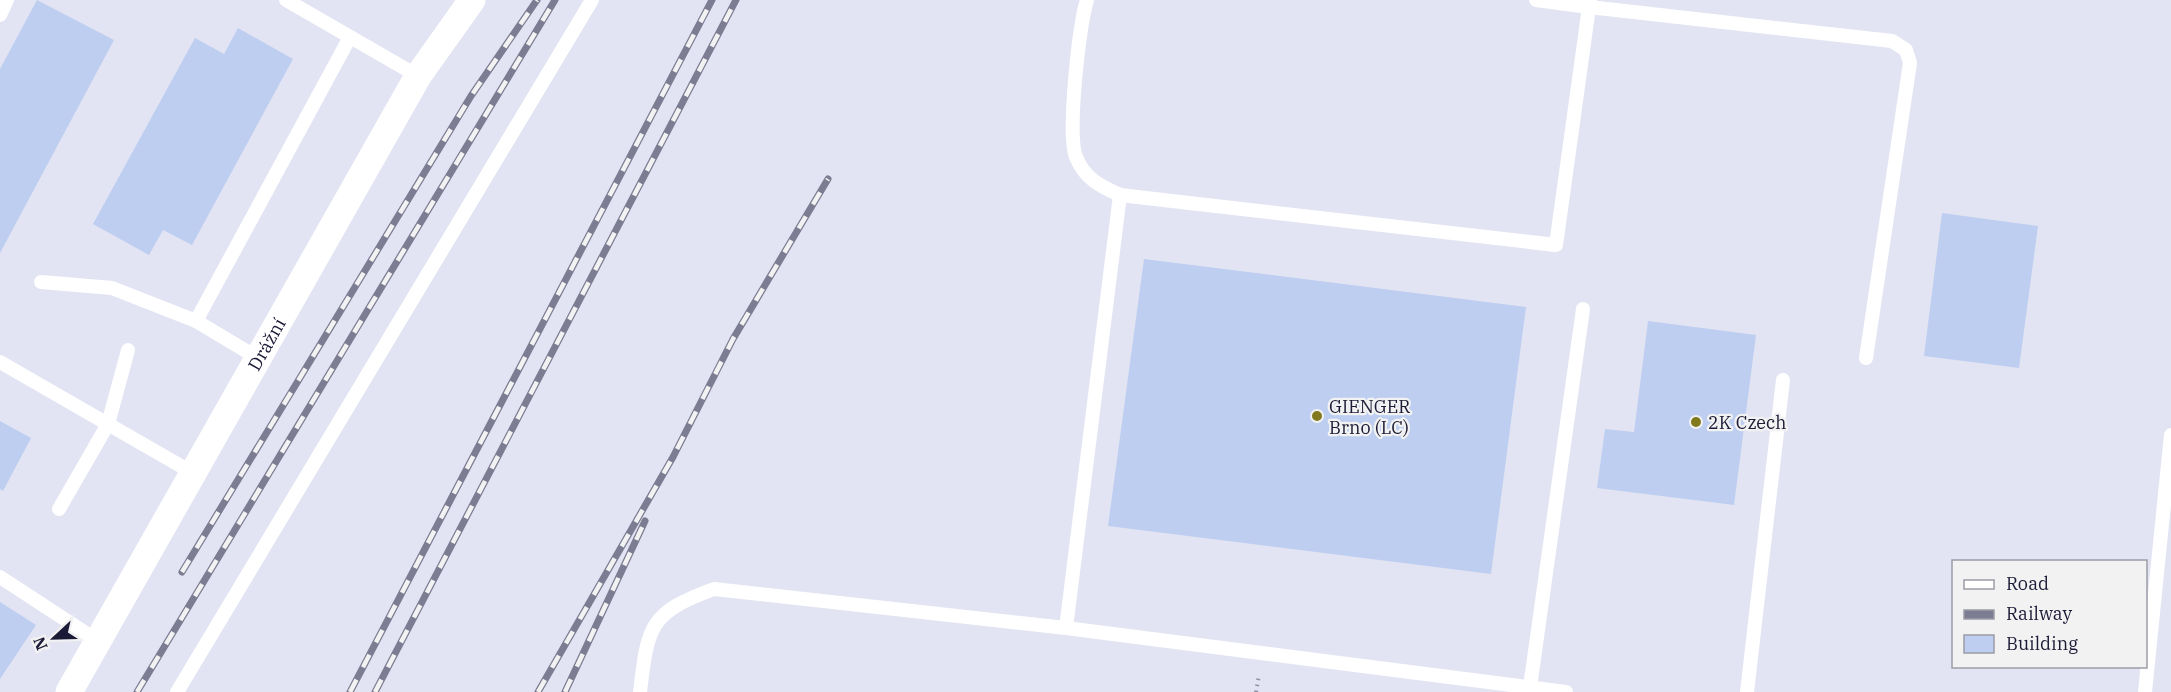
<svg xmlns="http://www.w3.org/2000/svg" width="2171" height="692" font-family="'IBM Plex Serif',serif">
<rect width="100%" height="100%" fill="#e3e4f3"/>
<g fill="#bdcef0">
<polygon points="37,0 114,40 0,253 0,69"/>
<polygon points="238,28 293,59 192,245 163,230 149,255 93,224 195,38 224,54"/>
<polygon points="1942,213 2038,226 2019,368 1924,356"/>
<polygon points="1144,259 1526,307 1491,574 1108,526"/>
<polygon points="1648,321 1756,335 1734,505 1597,488 1605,429 1634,432"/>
<polygon points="0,421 31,438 3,491 0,489"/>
<polygon points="0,602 36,625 0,679"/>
</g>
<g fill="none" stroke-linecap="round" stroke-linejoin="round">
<polyline stroke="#9191a5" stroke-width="4" stroke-dasharray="1.5 4.5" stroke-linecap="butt" points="1256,692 1259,675"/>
<g stroke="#fff" stroke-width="14">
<polyline points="286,0 418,76"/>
<path d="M 1087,0 C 1079,25 1067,134 1076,157 C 1085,179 1100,186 1120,195 L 1556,245 L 1589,7 L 1536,0"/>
<polyline points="1590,0 1589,7 1892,41 1906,50 1910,63 1866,358"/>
<polyline points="0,15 7,0"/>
<polyline points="41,282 112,288 196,321 258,358"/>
<polyline points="196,321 350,37"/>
<polyline points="0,362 193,473"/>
<polyline points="59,509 108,424 128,350"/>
<polyline points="0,577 98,641"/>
<polyline points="1066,628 1120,195"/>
<polyline points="1530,687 1583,309"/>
<polyline points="177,692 592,0"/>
<path d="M 640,692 C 648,627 648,613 714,589 L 1066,628 L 1566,692"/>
<polyline points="1747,692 1783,380"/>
<polyline points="2145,692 2171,435"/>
</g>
<path stroke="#fff" stroke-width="27" id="s1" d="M 69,692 L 418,76 L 472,0"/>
<g stroke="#7c7c92" stroke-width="7">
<g id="rail">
<polyline points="182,572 471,96 537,0"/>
<polyline points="137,692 555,0"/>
<polyline points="350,692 712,0"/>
<polyline points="375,692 736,0"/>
<polyline points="538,692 673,457 733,339 828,179"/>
<polyline points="565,692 645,521"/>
</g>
</g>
<use href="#rail" stroke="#f2f2f2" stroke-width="4.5" stroke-dasharray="14" stroke-linecap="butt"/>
</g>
<g fill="#82791f" stroke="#f2f2f2" stroke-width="2">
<circle cx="1317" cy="416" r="6"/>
<circle cx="1696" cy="422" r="6"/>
</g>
<g text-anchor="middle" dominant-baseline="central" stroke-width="4.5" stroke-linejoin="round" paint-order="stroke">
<g font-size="18" fill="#1c1b37" stroke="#f2f2f2">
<text stroke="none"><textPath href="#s1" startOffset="400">Drážní</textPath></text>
</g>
<g font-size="18" fill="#1c1b37" stroke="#f2f2f2" text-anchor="start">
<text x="1329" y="406">GIENGER<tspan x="1329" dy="21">Brno (LC)</tspan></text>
<text x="1708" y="422">2K Czech</text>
</g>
</g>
<rect x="1952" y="560" width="195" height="108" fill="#f2f2f2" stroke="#9c9ca7" stroke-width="1.5"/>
<rect x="1964" y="580" width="30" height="9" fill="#ffffff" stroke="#9c9ca7" stroke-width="1.5"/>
<text x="2006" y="590" font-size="18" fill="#1c1b37">Road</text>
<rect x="1964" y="610" width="30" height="9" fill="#7c7c92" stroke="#9c9ca7" stroke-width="1.5"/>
<text x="2006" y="620" font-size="18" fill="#1c1b37">Railway</text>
<rect x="1964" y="635" width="30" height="18" fill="#bdcef0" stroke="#9c9ca7" stroke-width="1.5"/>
<text x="2006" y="650" font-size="18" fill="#1c1b37">Building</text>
<g transform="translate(54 638) rotate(248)" stroke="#f2f2f2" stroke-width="4.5" paint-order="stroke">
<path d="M0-4.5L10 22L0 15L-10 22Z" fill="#1c1b37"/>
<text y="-9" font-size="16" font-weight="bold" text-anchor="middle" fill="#1c1b37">N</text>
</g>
</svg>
